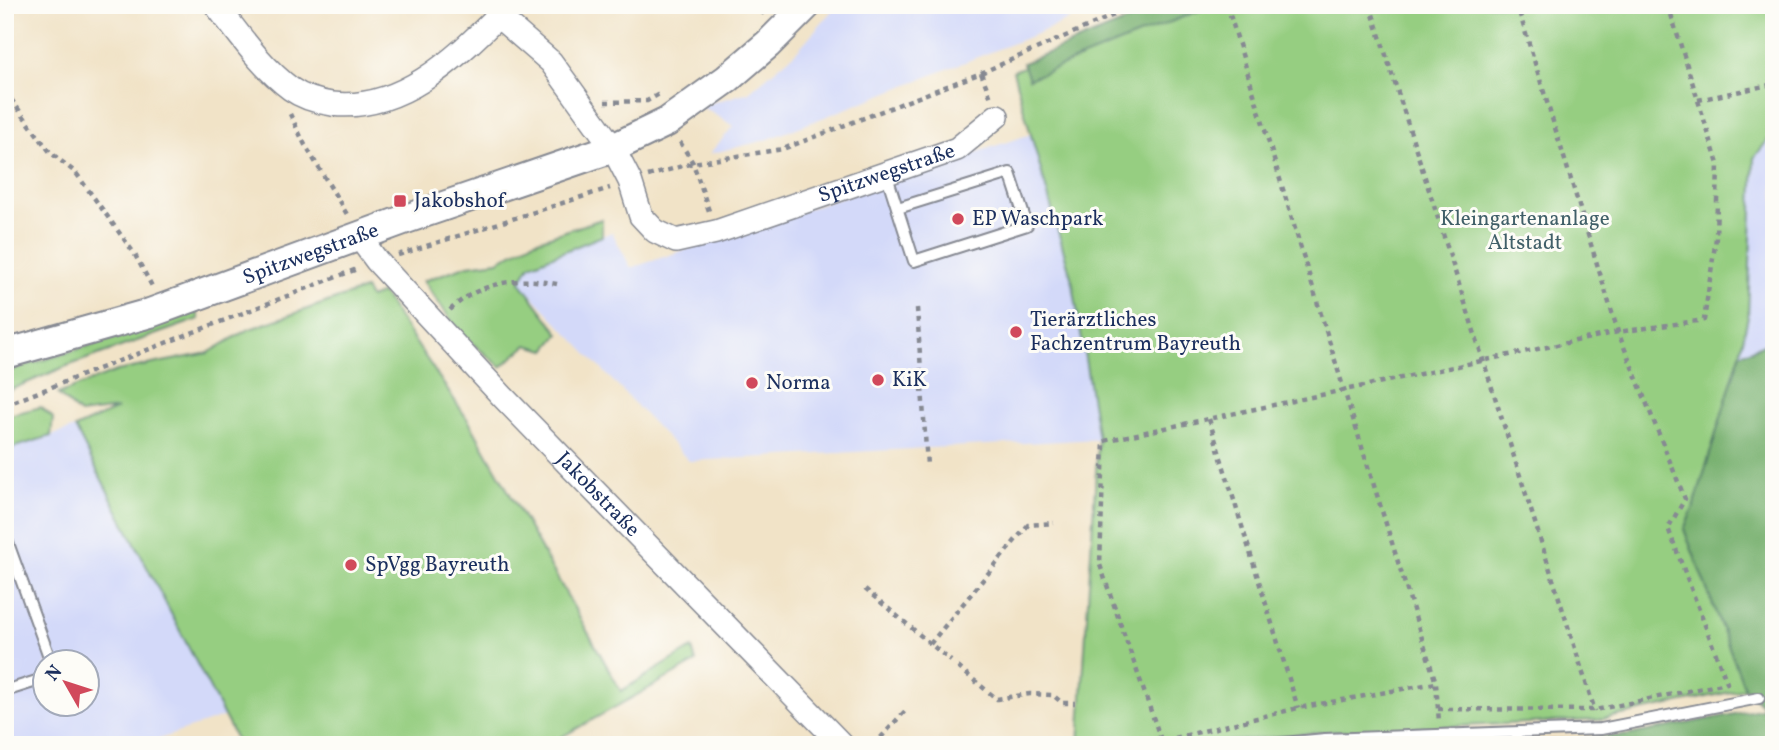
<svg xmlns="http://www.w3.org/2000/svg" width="1779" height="750" font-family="Vollkorn,serif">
<rect width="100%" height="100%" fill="#fdfcf7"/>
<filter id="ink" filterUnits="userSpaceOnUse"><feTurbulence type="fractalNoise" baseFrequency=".0143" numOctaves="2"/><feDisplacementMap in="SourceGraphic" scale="14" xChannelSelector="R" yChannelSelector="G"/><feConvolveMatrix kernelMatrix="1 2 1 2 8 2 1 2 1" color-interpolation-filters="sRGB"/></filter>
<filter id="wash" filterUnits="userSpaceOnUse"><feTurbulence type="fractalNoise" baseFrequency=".00686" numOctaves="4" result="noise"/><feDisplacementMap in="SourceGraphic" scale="28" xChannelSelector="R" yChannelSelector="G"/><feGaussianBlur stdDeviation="1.57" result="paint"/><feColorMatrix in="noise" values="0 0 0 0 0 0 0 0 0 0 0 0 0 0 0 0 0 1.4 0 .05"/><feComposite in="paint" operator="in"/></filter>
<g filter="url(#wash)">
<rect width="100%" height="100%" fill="#f1e3c7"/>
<g fill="#d3d9f9" fill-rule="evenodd">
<polygon points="837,5 1102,5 1034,35 766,140 709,154 734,126 700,106 749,92 796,52"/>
<polygon points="1774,132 1774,340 1740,354 1748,316 1754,158"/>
<polygon points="1031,134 1073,284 1098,439 689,461 519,282 530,266 612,232 631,268"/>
<path d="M 75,428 L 225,716 L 142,745 L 5,745 L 5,450 ZM 46,662 L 88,662 L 88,704 L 46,704 Z"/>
</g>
<g fill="#96ce81" stroke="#587e70" stroke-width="2">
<polygon points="1183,5 1774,5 1774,132 1754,158 1748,316 1740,354 1694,507 1684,529 1745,689 1598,720 1322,732 1197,745 1079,745 1098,439 1073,284 1013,71"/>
<polygon points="602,219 602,236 530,265 520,282 559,334 546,350 527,345 501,367 461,334 423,281 468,265 498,261 532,242"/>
<polygon points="365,289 370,298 382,293 470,423 621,691 692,648 696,662 547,745 239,745 75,428 117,409 80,414 58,394 117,371 208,353 247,330"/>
<polygon points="197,312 199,319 67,366 5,392 5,372"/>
<polygon points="41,407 53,418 51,436 5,450 5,416"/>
</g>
<g fill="#78b16f" stroke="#4a7066" stroke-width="2">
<polygon points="1167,5 1213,5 1029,79 1023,63"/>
<polygon points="1774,340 1774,745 1501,745 1628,735 1765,708 1745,689 1684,529 1694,507 1740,354"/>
</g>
</g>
<g filter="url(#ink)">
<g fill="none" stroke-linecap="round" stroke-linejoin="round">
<g stroke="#868992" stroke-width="14">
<g id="service">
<polyline points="886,173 914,261 1027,225 1010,173 898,208"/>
<polyline points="5,535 51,662"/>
<polyline points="5,691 46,678"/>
<polyline points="1263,745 1325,739 1601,729 1759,698"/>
</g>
</g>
<g stroke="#868992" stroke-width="26">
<g id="minor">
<path d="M 216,5 C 239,34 261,67 291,89 C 302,97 319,102 332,104 C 399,112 454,60 498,16"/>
<path id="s1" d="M 494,5 L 498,16 L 551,62 L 613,148 L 630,181 L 641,216 L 655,231 L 676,241 L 716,232 L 957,149 L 997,116"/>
<path id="s2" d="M 360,238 L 377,261 L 503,397 L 842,745"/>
</g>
</g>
<g stroke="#868992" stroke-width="32">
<g id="tertiary">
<path id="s3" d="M 5,354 L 150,313 L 406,219 L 613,148 L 667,122 L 727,79 L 768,44 L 807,5"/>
</g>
</g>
<g stroke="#868992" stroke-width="4.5" stroke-dasharray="5 5" stroke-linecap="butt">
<polyline points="752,5 766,15"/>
<polyline points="1227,5 1344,390 1436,683 1439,722"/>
<polyline points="1370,5 1595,711"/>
<polyline points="981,73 991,98"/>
<polyline points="5,91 50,152 76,173 134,253 153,288"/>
<polyline points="1698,100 1774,84"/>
<polyline points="605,102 647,101 661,93"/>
<polyline points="290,114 305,145 348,216"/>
<polyline points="680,142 693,163 710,214"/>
<polyline points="648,176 693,163 783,149 981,73 1137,5"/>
<polyline points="398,255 610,188"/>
<polyline points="917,308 927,466"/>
<path d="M 450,310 C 479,282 519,276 557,284"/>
<polyline points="5,405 357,269"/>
<polyline points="1209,419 1298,708"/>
<polyline points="865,589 951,661"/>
<polyline points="930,644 1028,525 1054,523"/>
<polyline points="958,667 997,699 1030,694 1053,695 1062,703 1075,703"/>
<polyline points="1438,709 1595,710 1727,683 1668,528 1685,499 1618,332 1517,5"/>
<polyline points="1161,740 1100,565 1104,441 1618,332 1704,320 1716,238 1718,164 1668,5"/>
<polyline points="874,745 905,711"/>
<polyline points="1146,745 1298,708 1436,683"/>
</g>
<use href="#service" stroke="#fff" stroke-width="10"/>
<use href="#minor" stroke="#fff" stroke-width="23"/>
<use href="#tertiary" stroke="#fff" stroke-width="28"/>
</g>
</g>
<g fill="#d1495b" stroke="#fdfcf7" stroke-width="2.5">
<rect x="393" y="194" width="14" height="14" rx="3.5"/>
<circle cx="958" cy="219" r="7"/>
<circle cx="1016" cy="332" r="7"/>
<circle cx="878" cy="380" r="7"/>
<circle cx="752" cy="383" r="7"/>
<circle cx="351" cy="565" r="7"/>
</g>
<g text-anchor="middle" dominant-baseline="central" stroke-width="6" stroke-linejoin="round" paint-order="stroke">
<g font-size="21" fill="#1b2f5e" stroke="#fdfcf7">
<text stroke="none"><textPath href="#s1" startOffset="527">Spitzwegstraße</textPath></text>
<text stroke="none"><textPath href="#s3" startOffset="322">Spitzwegstraße</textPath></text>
<text stroke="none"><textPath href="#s2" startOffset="350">Jakobstraße</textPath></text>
</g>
<g font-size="21" fill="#1b2f5e" stroke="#fdfcf7" text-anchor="start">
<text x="414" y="201">Jakobshof</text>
<text x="972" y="219">EP Waschpark</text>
<text x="1030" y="320">Tierärztliches<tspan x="1030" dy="24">Fachzentrum Bayreuth</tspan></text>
<text x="892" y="380">KiK</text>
<text x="766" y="383">Norma</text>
<text x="365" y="565">SpVgg Bayreuth</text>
</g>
<g font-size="21" fill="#405f68" stroke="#fdfcf7">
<text x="1525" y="219">Kleingartenanlage<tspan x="1525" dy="24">Altstadt</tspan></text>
</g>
</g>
<rect width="1779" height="750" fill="none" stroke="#fdfcf7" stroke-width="28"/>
<g transform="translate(66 683) rotate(309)"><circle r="33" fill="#fdfcf7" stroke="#a3aaba" stroke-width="2"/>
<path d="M0-5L12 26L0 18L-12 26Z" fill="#d1495b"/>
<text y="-10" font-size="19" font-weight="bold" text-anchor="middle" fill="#1b2f5e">N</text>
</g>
</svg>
